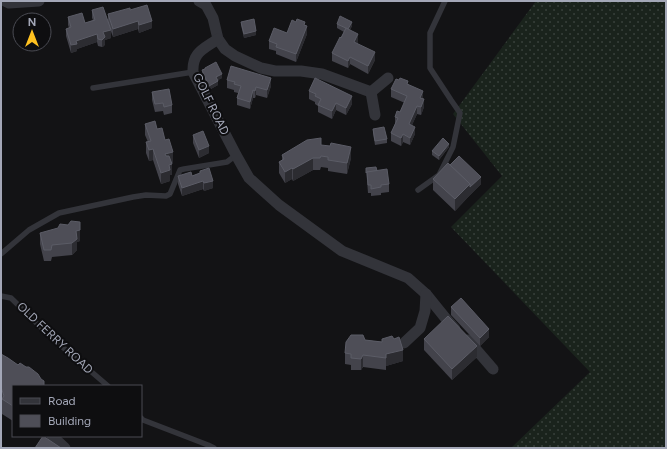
<svg xmlns="http://www.w3.org/2000/svg" width="667" height="449" font-family="Figtree,sans-serif">
<defs>
<pattern id="grass-dots" width="8" height="8" patternUnits="userSpaceOnUse"><rect width="8" height="8" fill="#1a231c"/><path d="M2 2h.1M6 6h.1" fill="none" stroke="#38403b" stroke-width="1.8" stroke-linecap="round"/></pattern>
</defs>
<rect width="100%" height="100%" fill="#131315"/>
<polygon fill="url(#grass-dots)" points="536,1 666,1 666,448 511,448 590,372 451,227 502,176 453,114"/>
<g fill="none" stroke-linecap="round" stroke-linejoin="round">
<g stroke="#33343a" stroke-width="5.5">
<polyline points="93,88 193,72"/>
<polyline points="418,190 439,175 453,147 460,113 451,100 430,68 430,33 445,1"/>
<polyline points="1,254 29,230 59,213 133,197 146,195 166,196 170,194 180,170 184,169 227,162 236,155"/>
<polyline points="1,296 11,298 52,338 108,386"/>
<polyline points="141,418 143,420 208,445 214,448"/>
</g>
<g stroke="#33343a" stroke-width="11">
<polyline points="5,1 9,3 39,1"/>
<polyline points="199,1 206,5 213,18 218,39 225,49 235,56 261,68 275,71 301,71 322,74 371,92"/>
<path d="M 218,39 C 204,49 192,52 193,72 L 236,155 L 249,178 L 279,205 L 342,251 L 408,278 L 426,294 L 447,320 L 455,329"/>
<polyline points="375,115 371,92 388,78"/>
<polyline points="468,340 493,369"/>
<polyline points="404,343 420,328 425,311 426,294"/>
<polyline points="52,436 65,448"/>
</g>
</g>
<g fill="#43434b">
<polygon points="92,10 108,22 108,14 130,10 152,28 139,33 138,29 113,37 109,26 111,38 105,40 105,44 104,46 102,47 98,46 97,42 77,49 77,51 71,53 66,36 66,29 69,28 68,25 68,17 85,23 93,20 92,18"/>
<polygon points="241,22 256,35 244,38 241,25"/>
<polygon points="337,24 352,26 350,30 358,42 357,43 375,60 368,74 350,64 348,68 332,61 332,53 344,32 337,28"/>
<polygon points="305,25 307,34 296,62 276,54 276,51 269,49 269,41"/>
<polygon points="205,68 222,78 218,80 218,85 209,90 202,74 202,70 205,69"/>
<polygon points="227,80 271,86 267,98 256,95 255,98 253,98 250,109 237,105 237,98 238,93 234,92 234,90 227,88"/>
<polygon points="408,84 423,99 424,107 421,115 417,114 412,125 415,134 410,145 403,142 401,146 391,141 391,133 395,124 395,117 400,112 405,103 391,97 391,89"/>
<polygon points="309,91 352,104 346,115 336,110 332,119 318,112 318,106 315,104 315,102 309,99"/>
<polygon points="152,92 172,105 172,113 164,115 163,111 155,112 152,100"/>
<polygon points="145,124 157,129 173,163 172,163 172,175 170,175 170,181 161,184 153,160 149,161 146,153 146,142 148,142 145,135"/>
<polygon points="373,129 387,139 387,143 375,145 373,133"/>
<polygon points="193,135 209,153 199,158 193,143"/>
<polygon points="321,145 351,158 347,174 328,171 328,168 321,167 320,170 313,170 293,181 292,179 285,183 279,173 279,162 282,160 282,155"/>
<polygon points="449,147 439,160 432,155 432,151"/>
<polygon points="450,165 481,184 470,195 470,194 470,195 455,211 433,190 433,179"/>
<polygon points="366,168 377,171 389,184 389,192 381,193 381,195 371,196 371,193 368,193"/>
<polygon points="200,171 213,188 204,191 203,189 182,196 178,184 178,176 192,176 200,173"/>
<polygon points="40,233 80,233 80,241 77,242 77,250 72,255 52,257 51,261 44,261 40,244"/>
<polygon points="451,307 489,337 480,346 451,315"/>
<polygon points="382,339 403,361 386,366 386,370 363,367 361,370 351,370 351,365 345,364 345,353 365,340 382,342"/>
<polygon points="424,339 477,357 452,380 424,350"/>
<polygon points="1,354 18,365 13,386 13,421 2,414 2,404 1,402"/>
</g>
<g fill="#2c2c31">
<polygon points="138,21 138,29 113,37 113,29"/>
<polygon points="152,21 152,28 139,33 139,25"/>
<polygon points="352,22 352,26 348,33 348,29"/>
<polygon points="307,26 307,34 296,62 296,54"/>
<polygon points="111,30 111,38 105,40 105,44 104,46 102,47 102,40 103,32"/>
<polygon points="256,31 256,35 244,38 244,34"/>
<polygon points="97,34 97,42 77,49 77,51 71,53 71,45 76,41"/>
<polygon points="358,34 358,42 354,49 354,42"/>
<polygon points="375,52 375,60 368,74 368,66"/>
<polygon points="350,57 350,64 348,68 348,61"/>
<polygon points="222,74 222,78 216,81 216,77"/>
<polygon points="271,78 271,86 267,98 267,90"/>
<polygon points="218,81 218,85 209,90 209,86"/>
<polygon points="256,87 256,95 255,98 255,91"/>
<polygon points="253,90 253,98 250,109 250,102"/>
<polygon points="423,91 423,99 420,98"/>
<polygon points="352,96 352,104 346,115 346,108"/>
<polygon points="424,99 424,107 421,115 421,107"/>
<polygon points="336,103 336,110 332,119 332,111"/>
<polygon points="417,106 417,114 409,132 409,124"/>
<polygon points="415,127 415,134 410,145 410,138"/>
<polygon points="403,134 403,142 401,146 401,138"/>
<polygon points="449,144 449,147 439,160 439,156"/>
<polygon points="209,146 209,153 199,158 199,150"/>
<polygon points="351,147 351,158 347,174 347,163"/>
<polygon points="153,149 153,160 149,161 149,150"/>
<polygon points="173,152 173,163 165,165 165,154"/>
<polygon points="313,158 313,170 293,181 293,169"/>
<polygon points="172,164 172,175 170,175 170,181 161,184 161,173 169,165"/>
<polygon points="292,168 292,179 285,183 285,172"/>
<polygon points="481,177 481,184 470,195 470,187"/>
<polygon points="203,181 203,189 182,196 182,188"/>
<polygon points="213,181 213,188 204,191 204,183"/>
<polygon points="470,184 470,195 455,211 455,199"/>
<polygon points="80,222 80,241 77,242 77,250 72,255 72,243 76,231"/>
<polygon points="489,329 489,337 480,346 480,338"/>
<polygon points="477,346 477,357 452,380 452,369"/>
<polygon points="403,350 403,361 386,366 386,370 386,354"/>
<polygon points="363,355 363,367 361,370 361,359"/>
</g>
<g fill="#4e4e57" stroke="#5b5c66">
<polygon points="147,5 152,21 139,25 138,21 113,29 108,14 130,8 130,10"/>
<polygon points="103,7 111,30 103,32 105,37 102,40 98,39 97,34 76,41 77,44 71,45 66,29 71,27 68,17 82,13 85,23 95,20 92,10"/>
<polygon points="340,16 352,22 348,29 337,24"/>
<polygon points="254,19 256,31 244,34 241,22"/>
<polygon points="297,19 305,22 304,25 307,26 296,54 276,47 277,44 269,41 274,28 287,33 292,20 296,22"/>
<polygon points="346,28 358,34 354,42 375,52 368,66 350,57 348,61 332,53 340,37 341,38"/>
<polygon points="216,62 222,74 216,77 218,81 209,86 202,70 205,69 205,68"/>
<polygon points="231,66 271,78 267,90 256,87 255,91 253,90 250,102 237,98 241,86 234,84 235,82 227,80"/>
<polygon points="315,78 352,96 346,108 336,103 332,111 318,105 321,99 315,96 316,94 309,91"/>
<polygon points="400,78 408,81 407,84 423,91 420,98 424,99 421,107 417,106 409,124 415,127 410,138 403,134 401,138 391,133 398,118 395,117 397,111 400,112 407,96 391,89 396,79 399,80"/>
<polygon points="169,89 172,105 164,107 163,103 155,104 152,92"/>
<polygon points="155,121 157,129 162,128 165,140 169,139 173,152 165,154 166,156 169,156 172,164 169,165 170,170 161,173 153,149 149,150 146,142 151,141 145,124"/>
<polygon points="384,127 387,139 375,141 373,129"/>
<polygon points="203,131 209,146 199,150 193,135"/>
<polygon points="321,138 321,145 330,146 331,143 351,147 347,163 328,160 328,157 321,156 320,158 313,158 293,169 292,168 285,172 279,162 284,159 282,155 307,140"/>
<polygon points="443,138 449,144 439,156 432,151"/>
<polygon points="459,156 481,177 470,187 470,184 450,165"/>
<polygon points="448,163 470,184 455,199 433,179"/>
<polygon points="376,167 377,171 367,172 366,173 366,168"/>
<polygon points="209,168 213,181 204,183 203,181 182,188 178,176 191,172 192,176 200,173 200,171"/>
<polygon points="387,169 389,184 381,185 381,187 371,189 371,185 368,185 367,172"/>
<polygon points="71,221 80,222 80,230 76,231 77,239 72,243 52,245 51,250 44,250 40,233 58,228 60,224 68,225"/>
<polygon points="461,298 489,329 480,338 451,307"/>
<polygon points="448,316 477,346 452,369 424,339"/>
<polygon points="351,335 363,335 365,340 382,342 382,339 392,336 394,339 399,337 403,350 386,354 386,358 363,355 361,359 351,358 351,354 345,353 346,342"/>
<polygon points="1,354 8,358 18,365 20,363 26,367 29,367 38,374 41,379 44,381 44,386 13,386 13,406 2,399 4,396 1,387"/>
<polygon points="43,436 61,448 35,448"/>
</g>
<g text-anchor="middle" dominant-baseline="central" stroke-width="4" stroke-linejoin="round" paint-order="stroke">
<g font-size="12" fill="#a3a7b7" stroke="#0e0e10">
<text transform="translate(211 104) rotate(64)">GOLF ROAD</text>
<text transform="translate(55 338) rotate(43)">OLD FERRY ROAD</text>
</g>
</g>
<rect width="667" height="449" fill="none" stroke="#a3a7b7" stroke-width="4"/>
<rect x="12" y="385" width="130" height="52" fill="#0e0e10" stroke="#4a4b53"/>
<rect x="20" y="398" width="20" height="6" fill="#33343a" stroke="#4a4b53"/>
<text x="48" y="405" font-size="12" fill="#a3a7b7">Road</text>
<rect x="20" y="415" width="20" height="12" fill="#4e4e57" stroke="#4a4b53"/>
<text x="48" y="425" font-size="12" fill="#a3a7b7">Building</text>
<g transform="translate(32 32)"><circle r="19" fill="#0e0e10" stroke="#4a4b53"/>
<path d="M0-3L7 15L0 10L-7 15Z" fill="#ffc220"/>
<text y="-6" font-size="11" font-weight="bold" text-anchor="middle" fill="#a3a7b7">N</text>
</g>
</svg>
